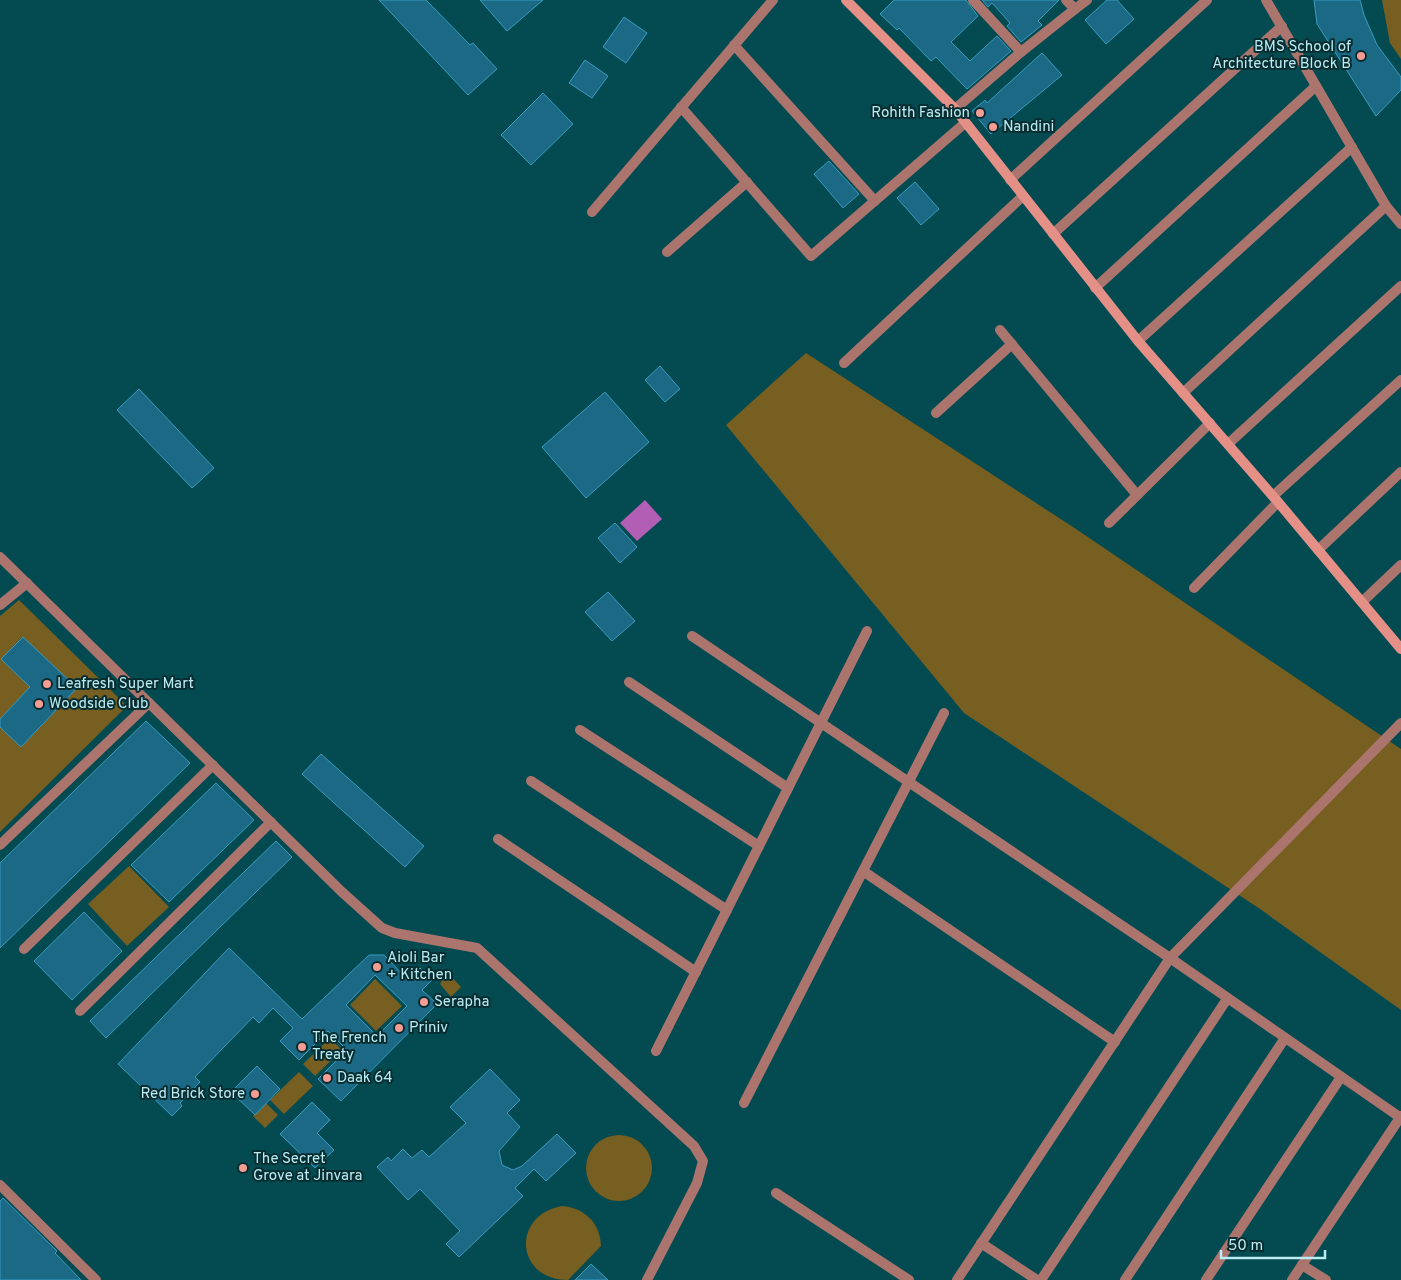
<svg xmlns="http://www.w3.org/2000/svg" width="1401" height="1280" font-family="Overpass,sans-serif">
<rect width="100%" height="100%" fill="#034a51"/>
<g fill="#775e21">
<polygon points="1382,0 1401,0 1401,59 1390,43"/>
<polygon points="806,353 1076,529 1401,749 1401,1010 1260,909 964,713 726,425"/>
<polygon points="19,600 127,706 0,832 0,727 21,747 77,688 22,637 1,659 30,687 0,719 0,616"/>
<polygon points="129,866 169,907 127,946 88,904"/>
<polygon points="450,975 461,987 451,997 440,984 444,977"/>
<polygon points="375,979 402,1006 376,1031 350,1005"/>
<polygon points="330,1038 342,1050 315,1076 303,1064"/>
<polygon points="299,1072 313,1086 284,1114 270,1100"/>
<polygon points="266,1103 278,1115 265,1128 253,1116"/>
<circle cx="619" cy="1168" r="33"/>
<path d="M 562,1206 C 585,1208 600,1223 601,1246 L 568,1280 C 515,1280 511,1215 562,1206 Z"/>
</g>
<polygon fill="#b35eb5" points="645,500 662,519 637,541 620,523"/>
<g fill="#1b6984" stroke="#399cc0" fill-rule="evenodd">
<polygon points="379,0 426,0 470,45 473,43 497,69 468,95"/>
<polygon points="480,0 543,0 507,31"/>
<polygon points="894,0 966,0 978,16 951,42 970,61 997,36 1011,51 967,89 936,57 931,61 899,28 897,30 880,14"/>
<polygon points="982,0 1059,0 1038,21 1042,25 1021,42 1007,26 1010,23 992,3 988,7"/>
<polygon points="1107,0 1117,0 1134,19 1106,44 1085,20"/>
<polygon points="1314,0 1360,0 1364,15 1377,45 1401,77 1401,90 1376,116 1317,24"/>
<polygon points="624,17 647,33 626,63 603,47"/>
<polygon points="1042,53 1062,75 991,134 972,111 985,100 987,103"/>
<polygon points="585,60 608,76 592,98 569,83"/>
<polygon points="543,93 573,124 531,165 501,135"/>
<polygon points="829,161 859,194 843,208 814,174"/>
<polygon points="915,182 939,209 921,225 897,198"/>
<polygon points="660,366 680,389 665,402 645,380"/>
<polygon points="139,389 214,468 192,488 117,410"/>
<polygon points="605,392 649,442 586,498 542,447"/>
<polygon points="615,523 637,547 620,563 598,538"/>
<polygon points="608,592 635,621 612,641 585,612"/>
<polygon points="23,637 77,688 21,747 0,727 0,719 30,687 1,659"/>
<polygon points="146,721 190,763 0,948 0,863"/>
<polygon points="321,754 424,846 405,867 302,774"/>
<polygon points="216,783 254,820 169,902 131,865"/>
<polygon points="276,841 292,857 106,1038 90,1021"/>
<polygon points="84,912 122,951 72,1000 34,961"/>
<path d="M 229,948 L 302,1019 L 369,955 L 384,955 L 408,980 L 420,968 L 432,980 L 422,990 L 437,1004 L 341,1101 L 318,1079 L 347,1050 L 328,1031 L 299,1060 L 280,1041 L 293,1028 L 273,1008 L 259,1023 L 253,1017 L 195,1077 L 200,1082 L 180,1103 L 182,1106 L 172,1116 L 118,1064 ZM 375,975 L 407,1006 L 377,1036 L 346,1005 Z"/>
<polygon points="257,1066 280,1089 255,1115 231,1092"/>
<polygon points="490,1069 520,1100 507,1113 520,1127 499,1151 502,1165 513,1170 522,1166 557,1134 576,1153 546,1181 534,1169 515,1188 523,1196 459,1257 446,1244 460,1231 420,1189 408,1200 377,1167 388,1157 391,1161 403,1149 412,1158 422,1150 429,1157 466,1123 450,1107"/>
<polygon points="312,1102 330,1120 317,1133 334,1150 315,1168 280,1134"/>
<polygon points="3,1198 57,1251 55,1253 81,1280 0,1280 0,1201"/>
<polygon points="591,1264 608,1280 575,1280"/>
</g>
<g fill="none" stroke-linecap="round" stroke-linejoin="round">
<g stroke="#ab756e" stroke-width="10">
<polyline points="1266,0 1386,206 1401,224"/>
<polyline points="1075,9 1087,0"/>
<polyline points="734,45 875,201"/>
<polyline points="1021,52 1075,9 1066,0"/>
<polyline points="681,107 811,256 965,123"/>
<polyline points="955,109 1021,52 973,0"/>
<polyline points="1010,180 1207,0"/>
<polyline points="592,212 773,0"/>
<polyline points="1053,234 1282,26"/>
<polyline points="667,252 747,182"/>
<polyline points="1095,288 1316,86"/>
<polyline points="1000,330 1137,495"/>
<polyline points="1138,341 1352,147"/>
<polyline points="844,363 1023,196"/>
<polyline points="1183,393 1386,206"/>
<polyline points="936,413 1012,344"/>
<polyline points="1228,444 1401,286"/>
<polyline points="1273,496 1401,380"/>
<polyline points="1109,523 1210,423"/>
<polyline points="1318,550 1401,472"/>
<polyline points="0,557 342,892 382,928 395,933 477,948 694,1146 703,1161 697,1183 647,1280"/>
<polyline points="1194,588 1278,502"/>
<polyline points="1362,602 1401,565"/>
<polyline points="0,605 27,583"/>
<polyline points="692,636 1170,958 1401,1118"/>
<polyline points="629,682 788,788"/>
<polyline points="580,730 759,846"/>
<polyline points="531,781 727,910"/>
<polyline points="498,839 696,972"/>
<polyline points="0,845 149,703"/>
<polyline points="863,871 1115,1042"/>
<polyline points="24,949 213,765"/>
<polyline points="80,1011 271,822"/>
<polyline points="656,1051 867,631"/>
<polyline points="744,1103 944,713"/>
<polyline points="0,1185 96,1280"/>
<polyline points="776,1193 909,1280"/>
<polyline points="981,1243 1037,1280"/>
<polyline points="1302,1265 1326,1280"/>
<polyline points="957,1280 1170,958 1401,723"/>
<polyline points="1041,1280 1227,999"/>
<polyline points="1125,1280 1285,1038"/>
<polyline points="1206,1280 1341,1077"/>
<polyline points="1292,1280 1401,1116"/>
</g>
<polyline stroke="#e59087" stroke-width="10" points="846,0 955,109 1138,341 1278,502 1401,649"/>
</g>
<g fill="#f59c93" stroke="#072d31" stroke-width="2">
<circle cx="1361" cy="56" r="5"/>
<circle cx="980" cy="113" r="5"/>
<circle cx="993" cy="127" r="5"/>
<circle cx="47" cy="684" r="5"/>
<circle cx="39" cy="704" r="5"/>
<circle cx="377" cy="967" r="5"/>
<circle cx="424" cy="1002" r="5"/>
<circle cx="399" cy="1028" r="5"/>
<circle cx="302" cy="1047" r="5"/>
<circle cx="327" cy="1078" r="5"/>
<circle cx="255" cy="1094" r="5"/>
<circle cx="243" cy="1168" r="5"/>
</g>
<g text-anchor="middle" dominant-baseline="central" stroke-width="4" stroke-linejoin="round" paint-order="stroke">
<g font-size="15" fill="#baecf3" stroke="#072d31" text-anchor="start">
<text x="1351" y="47" text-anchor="end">BMS School of<tspan x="1351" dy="17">Architecture Block B</tspan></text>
<text x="970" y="113" text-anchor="end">Rohith Fashion</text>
<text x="1003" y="127">Nandini</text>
<text x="57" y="684">Leafresh Super Mart</text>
<text x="49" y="704">Woodside Club</text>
<text x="387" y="958">Aioli Bar<tspan x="387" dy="17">+ Kitchen</tspan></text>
<text x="434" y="1002">Serapha</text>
<text x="409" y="1028">Priniv</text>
<text x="312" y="1038">The French<tspan x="312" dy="17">Treaty</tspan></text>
<text x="337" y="1078">Daak 64</text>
<text x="245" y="1094" text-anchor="end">Red Brick Store</text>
<text x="253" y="1159">The Secret<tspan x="253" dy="17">Grove at Jinvara</tspan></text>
</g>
</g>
<path d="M1221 1250v8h104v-8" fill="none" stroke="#baecf3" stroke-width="2.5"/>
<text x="1228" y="1250" font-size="15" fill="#baecf3" stroke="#072d31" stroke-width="4" paint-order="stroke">50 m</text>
</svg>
